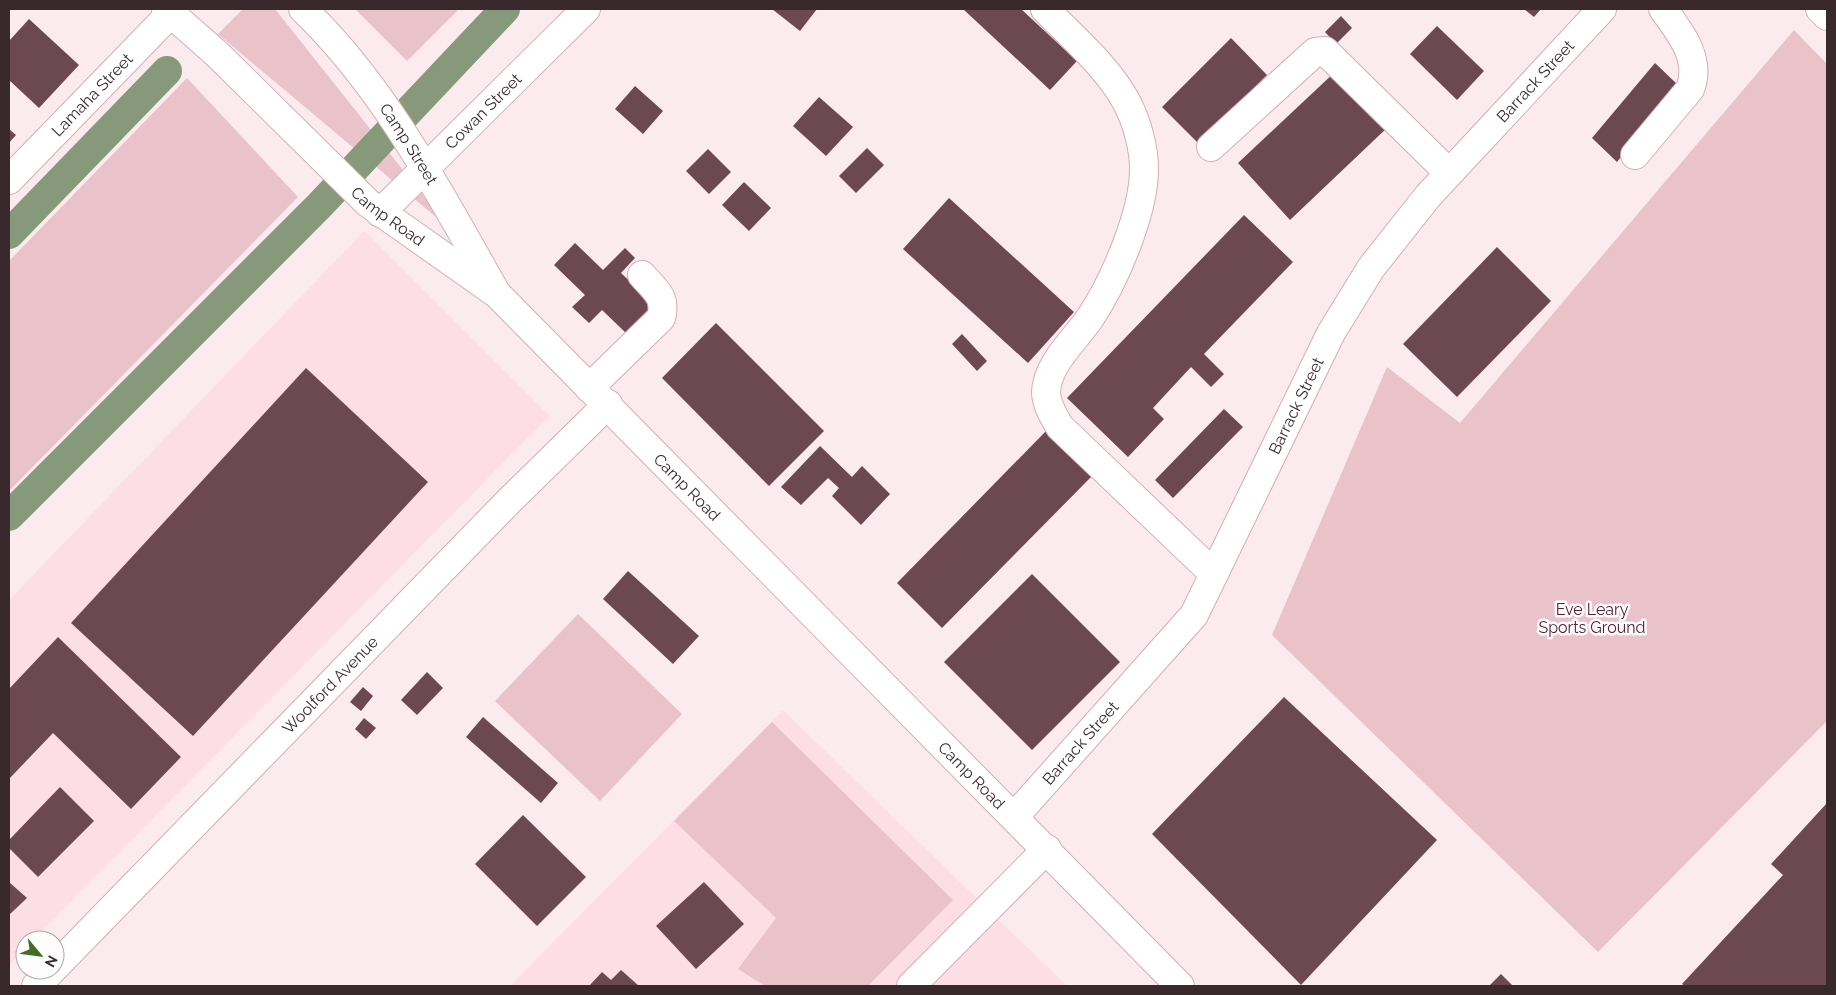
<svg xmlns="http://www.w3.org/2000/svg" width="1836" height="995" font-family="Raleway,sans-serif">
<rect width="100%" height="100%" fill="#fcebee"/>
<g fill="#fddee5">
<polygon points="364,231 549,416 33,940 25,940 25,949 9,965 9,600"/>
<polygon points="783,710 1067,986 510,986"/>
</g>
<g fill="#e9c2ca">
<polygon points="243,9 275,9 449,228 218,34"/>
<polygon points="355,9 459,9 407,61"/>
<polygon points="1794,30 1827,64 1827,721 1598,952 1272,635 1387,367 1460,423"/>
<polygon points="187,78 298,197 9,491 9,261"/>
<polygon points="578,614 682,714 600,801 495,701"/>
<polygon points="772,722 953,900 868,986 765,986 738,969 776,918 674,821"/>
</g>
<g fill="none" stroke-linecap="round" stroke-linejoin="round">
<g stroke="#87997b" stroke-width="30">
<polyline points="9,234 167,71"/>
<polyline points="9,516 319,206 505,9"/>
</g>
</g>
<g fill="#6c4951">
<polygon points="772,9 817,9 800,31"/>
<polygon points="963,9 1021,9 1077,61 1050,90"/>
<polygon points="1524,9 1541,9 1534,17"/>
<polygon points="1341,16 1352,28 1336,44 1325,32"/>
<polygon points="29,19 79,65 39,108 9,80 9,41"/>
<polygon points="1437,26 1484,71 1457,100 1410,54"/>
<polygon points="1231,38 1267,75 1198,143 1162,107"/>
<polygon points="1655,63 1679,86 1617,162 1592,138"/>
<polygon points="1337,70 1389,126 1290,220 1238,163"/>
<polygon points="635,86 663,111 643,134 615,109"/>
<polygon points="819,97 853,127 826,156 793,126"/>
<polygon points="9,129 16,135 9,143"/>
<polygon points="867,148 884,165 856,193 839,176"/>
<polygon points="708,149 731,172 709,194 686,171"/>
<polygon points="744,182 771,208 749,231 722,205"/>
<polygon points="949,198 1074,312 1028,363 903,249"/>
<polygon points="1244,215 1293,262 1204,354 1224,374 1211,387 1191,367 1153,408 1164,419 1128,457 1067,398"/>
<polygon points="575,243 603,270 625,248 635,258 621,273 655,305 627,334 602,310 589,323 572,307 585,295 554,265"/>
<polygon points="1497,247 1551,301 1457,397 1403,344"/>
<polygon points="716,323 824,431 769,486 662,378"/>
<polygon points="962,334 987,361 977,371 952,344"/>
<polygon points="306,368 428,482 193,736 71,623"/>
<polygon points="1224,409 1243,427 1173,498 1155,480"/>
<polygon points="1048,429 1094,474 942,628 897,583"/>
<polygon points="820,446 852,477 862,466 890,494 861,525 832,496 839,488 828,478 801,505 781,487"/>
<polygon points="628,571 699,636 673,664 603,599"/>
<polygon points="1032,574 1120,662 1032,750 944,662"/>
<polygon points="58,637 181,757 131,809 53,733 9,779 9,689"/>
<polygon points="427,672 443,688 417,715 401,700"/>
<polygon points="363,687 373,696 361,711 350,702"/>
<polygon points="1284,697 1437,840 1301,985 1152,834"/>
<polygon points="483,717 558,783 541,803 466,737"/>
<polygon points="364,718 376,728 366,739 355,729"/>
<polygon points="60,787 94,821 38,877 9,848 9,840"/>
<polygon points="1827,803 1827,986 1685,986 1682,984 1783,875 1771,864"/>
<polygon points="523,815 586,877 537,926 475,864"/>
<polygon points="9,882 27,898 9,915"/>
<polygon points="704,882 744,924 696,969 656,926"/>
<polygon points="621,970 639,986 589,986 602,972 611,980"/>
<polygon points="1501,974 1513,986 1489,986"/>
</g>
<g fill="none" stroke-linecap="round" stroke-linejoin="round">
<g stroke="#d5adb6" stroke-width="30">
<g id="minor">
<path d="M 1045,9 C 1073,38 1108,67 1127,103 C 1137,122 1144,148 1144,169 C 1144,213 1114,282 1090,318 C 1075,340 1047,364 1046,392 C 1046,404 1054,417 1060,427 L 1214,574"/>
<polyline points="1820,9 1827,16"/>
<polyline points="1211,147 1315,52 1325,51 1449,173"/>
<path d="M 1635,155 L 1690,89 C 1702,59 1680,32 1663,9"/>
<path id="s1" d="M 9,180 L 175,9"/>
<path id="s2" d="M 380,213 L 586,9"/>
<path d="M 589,388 L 661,318 C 667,297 655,290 642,275"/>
<path id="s3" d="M 1015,816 L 1194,615 L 1331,333 L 1371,268 L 1428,196 L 1602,9"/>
<path id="s4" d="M 55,967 L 509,501 L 608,404"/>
<polyline points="36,986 52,970"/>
<polyline points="911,986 1047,849"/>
</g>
</g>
<g stroke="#d5adb6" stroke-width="30">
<g id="major">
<path id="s5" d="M 166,9 L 217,54 L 368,203 L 497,294 L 1180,986"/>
<path id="s6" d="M 303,9 C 385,88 438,190 494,289"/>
</g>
</g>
<use href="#minor" stroke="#fff" stroke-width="28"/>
<use href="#major" stroke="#fff" stroke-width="28"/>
</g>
<g text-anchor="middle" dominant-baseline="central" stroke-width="5" stroke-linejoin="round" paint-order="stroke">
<g font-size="16" fill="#39292d" stroke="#fdfdfd">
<text stroke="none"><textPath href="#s3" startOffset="908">Barrack Street</textPath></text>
<text stroke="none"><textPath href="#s1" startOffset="119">Lamaha Street</textPath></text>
<text stroke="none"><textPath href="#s2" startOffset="145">Cowan Street</textPath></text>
<text stroke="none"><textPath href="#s6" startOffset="172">Camp Street</textPath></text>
<text stroke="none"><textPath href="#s5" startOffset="304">Camp Road</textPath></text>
<text stroke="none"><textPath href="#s3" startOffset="502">Barrack Street</textPath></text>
<text stroke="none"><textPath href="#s5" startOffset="709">Camp Road</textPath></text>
<text stroke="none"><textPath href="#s4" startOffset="394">Woolford Avenue</textPath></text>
<text stroke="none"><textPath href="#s3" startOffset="98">Barrack Street</textPath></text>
<text stroke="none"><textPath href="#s5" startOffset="1114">Camp Road</textPath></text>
</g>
<g font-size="16" fill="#572332" stroke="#fdfdfd">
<text x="1592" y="609">Eve Leary<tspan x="1592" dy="18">Sports Ground</tspan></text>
</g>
</g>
<rect width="1836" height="995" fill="none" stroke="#39292d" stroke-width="20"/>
<g transform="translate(40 955) rotate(119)"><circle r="24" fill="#fdfdfd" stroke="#afa8aa"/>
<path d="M0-4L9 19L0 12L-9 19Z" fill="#456c26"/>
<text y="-8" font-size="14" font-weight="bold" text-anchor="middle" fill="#39292d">N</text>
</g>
</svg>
